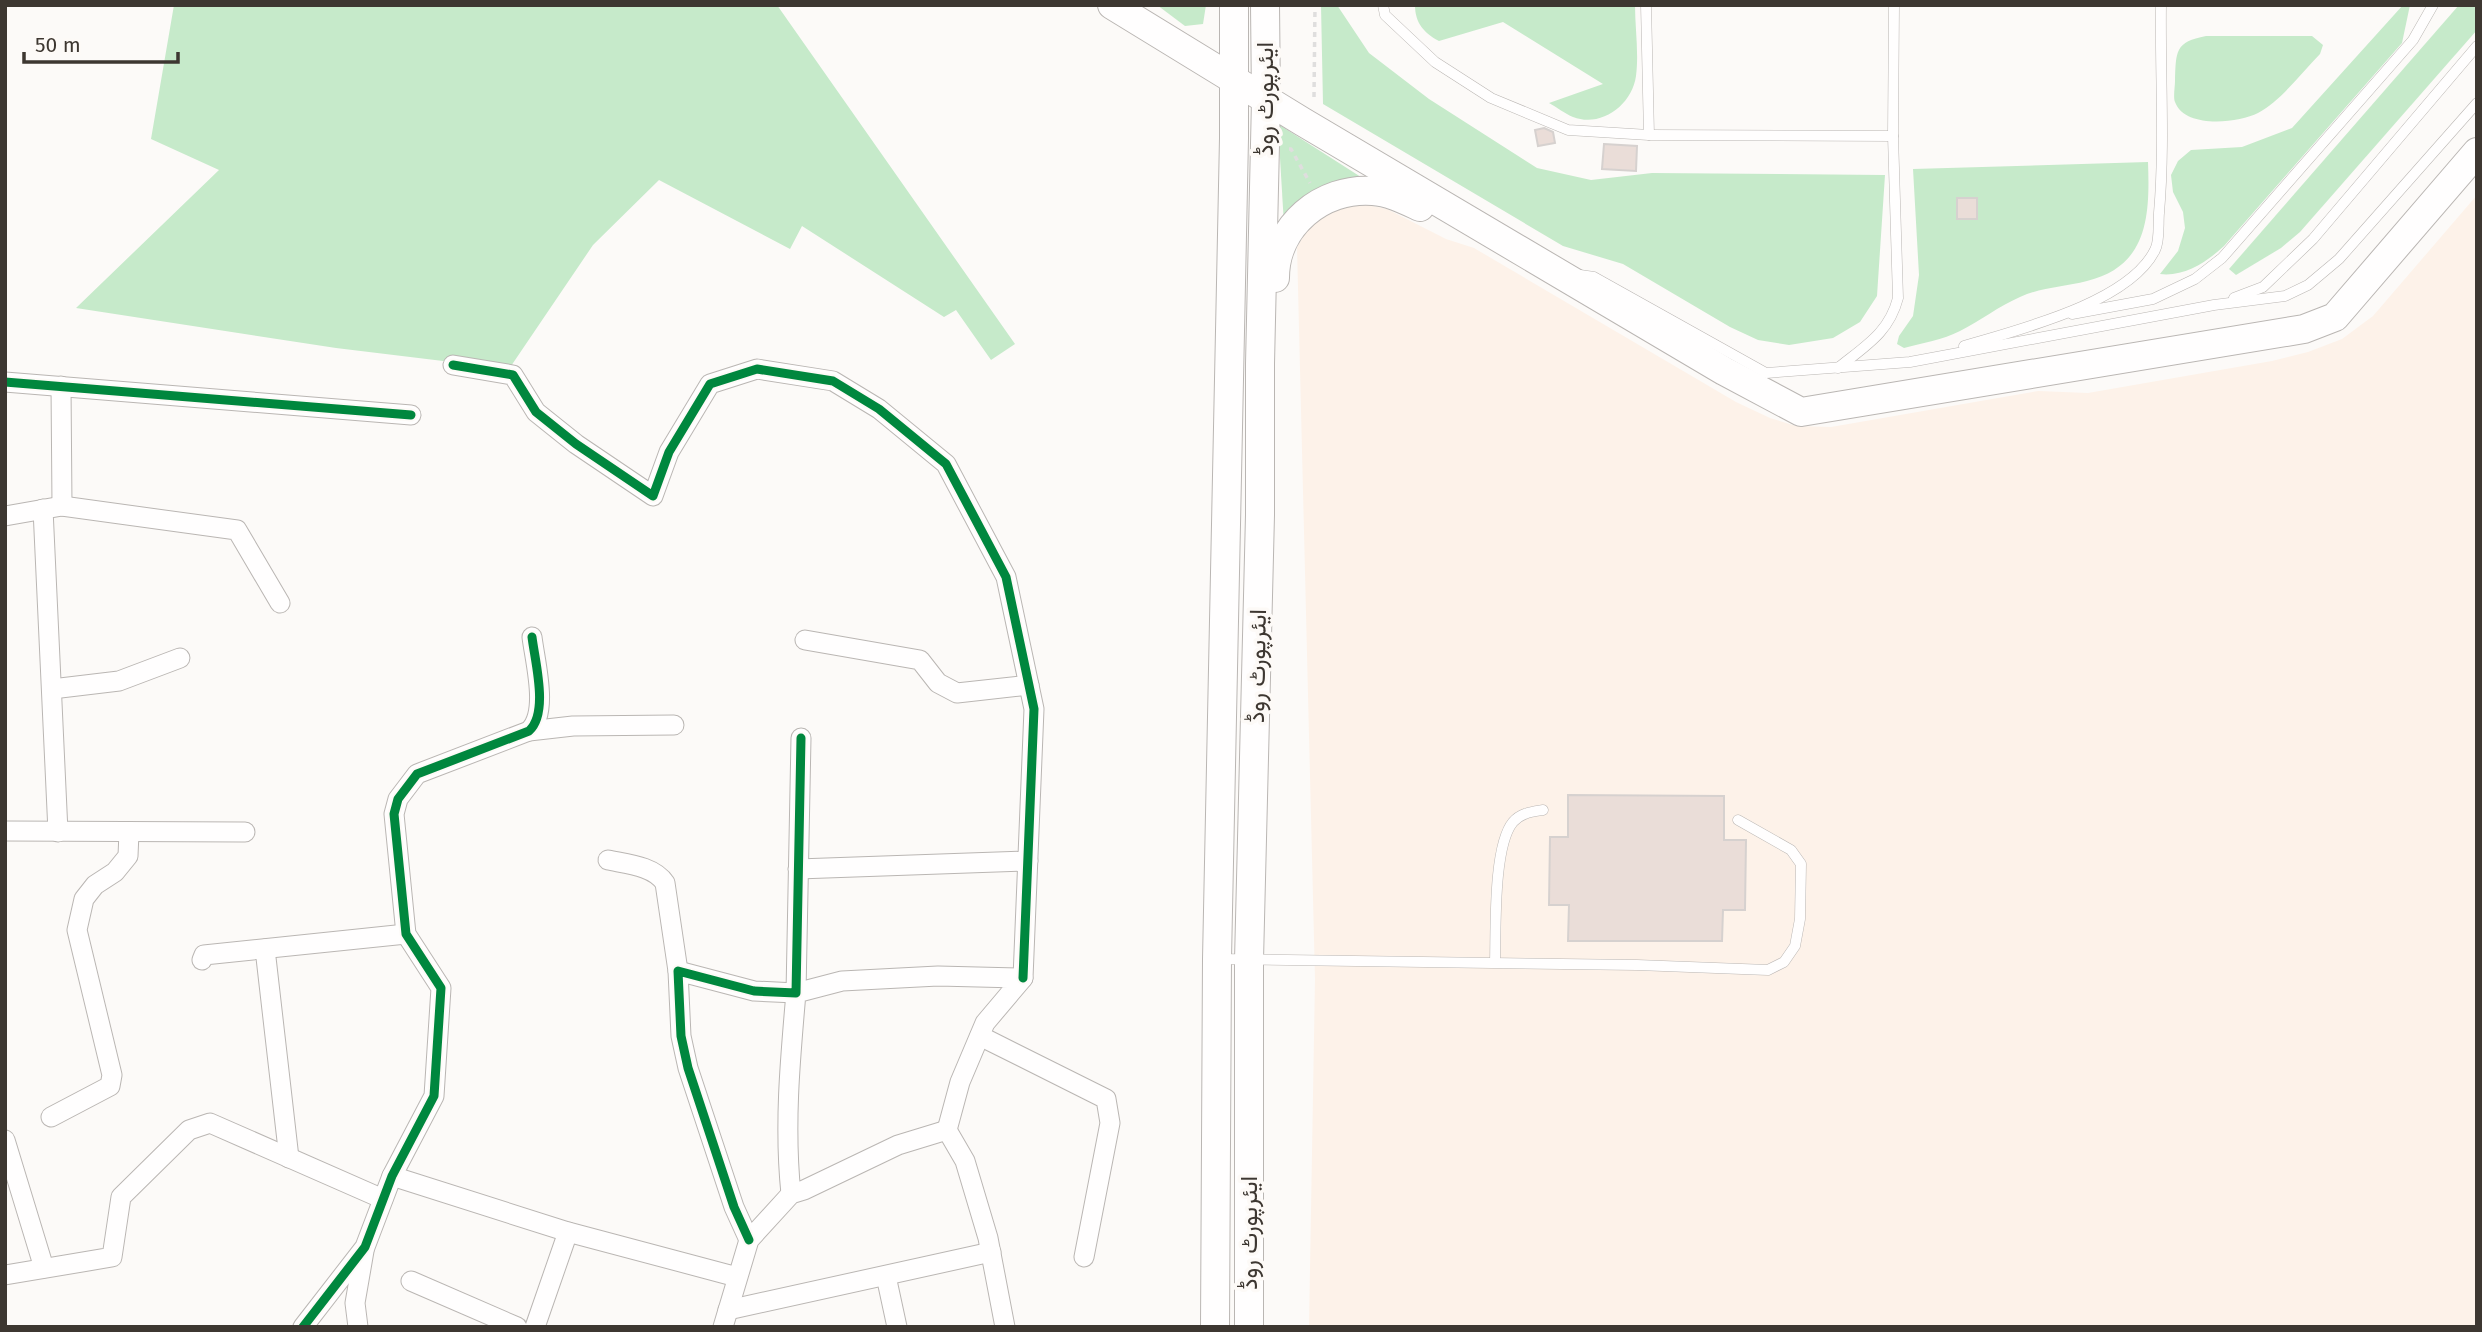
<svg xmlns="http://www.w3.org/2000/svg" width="2482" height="1332" font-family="'Fira Sans',Vazirmatn,sans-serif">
<rect width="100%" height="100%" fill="#fcfaf8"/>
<polygon fill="#fdf2e9" points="2477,195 2477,1327 1309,1327 1315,979 1297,247 1311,224 1334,210 1363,204 1387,209 1446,239 1474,248 1736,402 1770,418 1796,426 1831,427 2038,391 2088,393 2272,361 2308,352 2342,339 2373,316"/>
<g fill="#c6eaca">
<polygon points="174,5 777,5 1015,344 991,360 956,310 944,317 802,226 790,249 659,180 593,245 509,369 336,348 76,308 219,170 151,139"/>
<polygon points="1157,5 1206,5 1203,24 1185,26"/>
<polygon points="1321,5 1337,5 1369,53 1429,99 1537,168 1591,180 1652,173 1885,175 1877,296 1860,322 1833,338 1789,345 1758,340 1730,327 1623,264 1563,246 1323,104"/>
<path d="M 1415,5 L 1635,5 C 1635,28 1639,53 1636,76 C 1632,105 1601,128 1573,117 C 1565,114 1557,107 1549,103 L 1603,84 L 1503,22 L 1439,41 C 1424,33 1415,23 1415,5 Z"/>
<path d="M 2403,5 L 2410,5 L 2402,43 L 2224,246 C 2207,262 2184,277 2160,274 L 2178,251 L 2185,228 L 2183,212 L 2173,192 L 2171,175 L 2178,161 L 2191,150 L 2242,147 L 2292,128 Z"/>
<polygon points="2459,5 2477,5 2477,30 2300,232 2281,248 2236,275 2229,269"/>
<path d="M 2206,36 L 2312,36 L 2323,45 L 2320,54 C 2301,73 2281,101 2258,113 C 2238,123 2185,129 2175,102 C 2173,97 2175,87 2175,81 C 2176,51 2175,42 2206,36 Z"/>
<polygon points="1278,124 1364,179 1284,225"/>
<path d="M 2148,162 C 2150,216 2148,266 2087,281 C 2064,287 2042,287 2020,297 C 1999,306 1980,321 1960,331 C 1943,340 1922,343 1904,348 L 1897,344 L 1899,336 L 1913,316 L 1919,275 L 1913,169 Z"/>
</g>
<g fill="#eaddd8" stroke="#d6d1cf" stroke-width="2">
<polygon points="1544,128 1553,132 1555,143 1538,146 1535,130"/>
<polygon points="1604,144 1637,146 1636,171 1602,169"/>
<rect x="1957" y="198" width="20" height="21"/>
<polygon points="1568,795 1724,796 1724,840 1746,840 1745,910 1723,910 1722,941 1568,941 1569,905 1549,905 1550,837 1568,837"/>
</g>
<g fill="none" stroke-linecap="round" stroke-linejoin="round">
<g stroke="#bab6b3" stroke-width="11">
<g id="service">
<polyline points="1383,5 1385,15 1435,62 1491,98 1568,130 1649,135 1646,5"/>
<polyline points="1649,135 1893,136"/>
<polyline points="1580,275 1594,277 1766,373 1910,362 2214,305 2285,296 2308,285 2339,259 2477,103"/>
<polyline points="2234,298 2263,287 2313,239 2477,46"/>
<polyline points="2072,314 2153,299 2195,279 2222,258 2413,40 2433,5"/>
<path d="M 1964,346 C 2017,330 2129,303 2155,250 C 2160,241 2158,224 2159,213 C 2165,144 2160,74 2161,5"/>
<path d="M 1838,368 C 1865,346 1889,333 1898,298 L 1893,136 L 1894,5"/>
<polyline points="1218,959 1637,965 1768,970 1784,962 1795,946 1800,919 1801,864 1791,850 1738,820"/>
<path d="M 1495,962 C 1496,930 1493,846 1513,822 C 1521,813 1531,812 1543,810"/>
</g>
</g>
<g stroke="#bab6b3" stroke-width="21">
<g id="minor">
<polyline points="453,365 513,375 536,412 576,444 653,496 669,452 710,384 757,369 833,381 879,409 946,464 1006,577 1034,709 1023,978"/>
<polyline points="5,382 411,415"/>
<polyline points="61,386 62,506"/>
<polyline points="43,509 58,832"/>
<polyline points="5,516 62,506 237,530 280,603"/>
<polyline points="805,640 920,660 938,683 957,693 1029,685"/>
<polyline points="52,689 119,681 180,658"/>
<polyline points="529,731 573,726 674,725"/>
<polyline points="5,831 245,832"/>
<path d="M 608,860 C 627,864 654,866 665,883 L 678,971"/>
<polyline points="798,869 1028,861"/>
<polyline points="265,949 289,1158"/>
<polyline points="202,960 204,955 406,934"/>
<polyline points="980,1036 1106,1099 1110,1123 1084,1257"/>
<polyline points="51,1117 110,1086 112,1075 77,930 84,899 95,885 115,872 128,856 129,832"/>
<polyline points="5,1140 44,1268"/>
<polyline points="392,1176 568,1232 737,1277"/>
<path d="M 791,1194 C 784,1127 790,1061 796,993 L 842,981 L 938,976 L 1023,978 L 985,1023 L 960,1082 L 947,1130"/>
<polyline points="749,1240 734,1207 688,1068 681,1036 678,971 754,991 796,993 801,738"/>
<polyline points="5,1275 112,1257 121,1197 189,1130 210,1123 383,1199"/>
<polyline points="886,1276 897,1327"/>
<polyline points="411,1281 517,1327"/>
<polyline points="728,1310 991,1252"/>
<path d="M 303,1327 L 365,1247 L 392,1176 L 434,1096 L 441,988 L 406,934 L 394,814 L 398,799 L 417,774 L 529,731 C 549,713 535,662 532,637"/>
<polyline points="358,1327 355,1303 364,1251"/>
<polyline points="535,1327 568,1232"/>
<polyline points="723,1327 749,1240 791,1194 804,1190 898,1145 947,1130 965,1161 988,1238 1005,1327"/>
</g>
</g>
<g stroke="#bab6b3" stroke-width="30">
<g id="secondary">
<polyline points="1112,5 1303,122 1724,371 1801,412 2304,329 2335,317 2477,152"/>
<path d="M 1275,278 C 1275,226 1322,187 1373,191 C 1389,192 1405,200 1420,207"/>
<polyline points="1215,1327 1217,959 1234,138 1234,5"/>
<polyline points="1249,1327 1249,960 1260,515 1260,364 1266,100 1265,5"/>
</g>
</g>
<g stroke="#dfdede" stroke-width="3.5" stroke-dasharray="5 5" stroke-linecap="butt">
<polyline points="1314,97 1315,5"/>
<polyline points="1289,149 1291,149 1310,183"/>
</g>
<use href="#service" stroke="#fffefe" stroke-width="10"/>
<use href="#minor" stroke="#fffefe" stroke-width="19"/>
<use href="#secondary" stroke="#fffefe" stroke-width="28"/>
<g stroke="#fdfaf7" stroke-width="13">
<g id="cycleway">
<polyline points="453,365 513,375 536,412 576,444 653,496 669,452 710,384 757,369 833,381 879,409 946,464 1006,577 1034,709 1023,978"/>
<polyline points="5,382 411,415"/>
<polyline points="749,1240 734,1207 688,1068 681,1036 678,971 754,991 796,993 801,738"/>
<path d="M 303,1327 L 365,1247 L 392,1176 L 434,1096 L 441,988 L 406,934 L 394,814 L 398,799 L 417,774 L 529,731 C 549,713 535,662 532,637"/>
</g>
</g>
<use href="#cycleway" stroke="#00873e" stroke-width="9"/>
</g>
<g text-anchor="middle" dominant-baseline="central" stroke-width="7" stroke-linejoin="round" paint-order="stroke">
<g font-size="24" fill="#3d3731" stroke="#fdfaf7">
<text transform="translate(1265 99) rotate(-90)">ایئرپورٹ روڈ</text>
<text transform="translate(1257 666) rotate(-89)">ایئرپورٹ روڈ</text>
<text transform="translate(1249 1233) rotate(-90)">ایئرپورٹ روڈ</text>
</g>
</g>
<rect width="2482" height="1332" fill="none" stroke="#3d3731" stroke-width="14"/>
<path d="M24 52v10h154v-10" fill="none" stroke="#3d3731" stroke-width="3.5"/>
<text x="35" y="52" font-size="21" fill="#3d3731" stroke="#fdfaf7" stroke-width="5" paint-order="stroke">50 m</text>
</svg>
